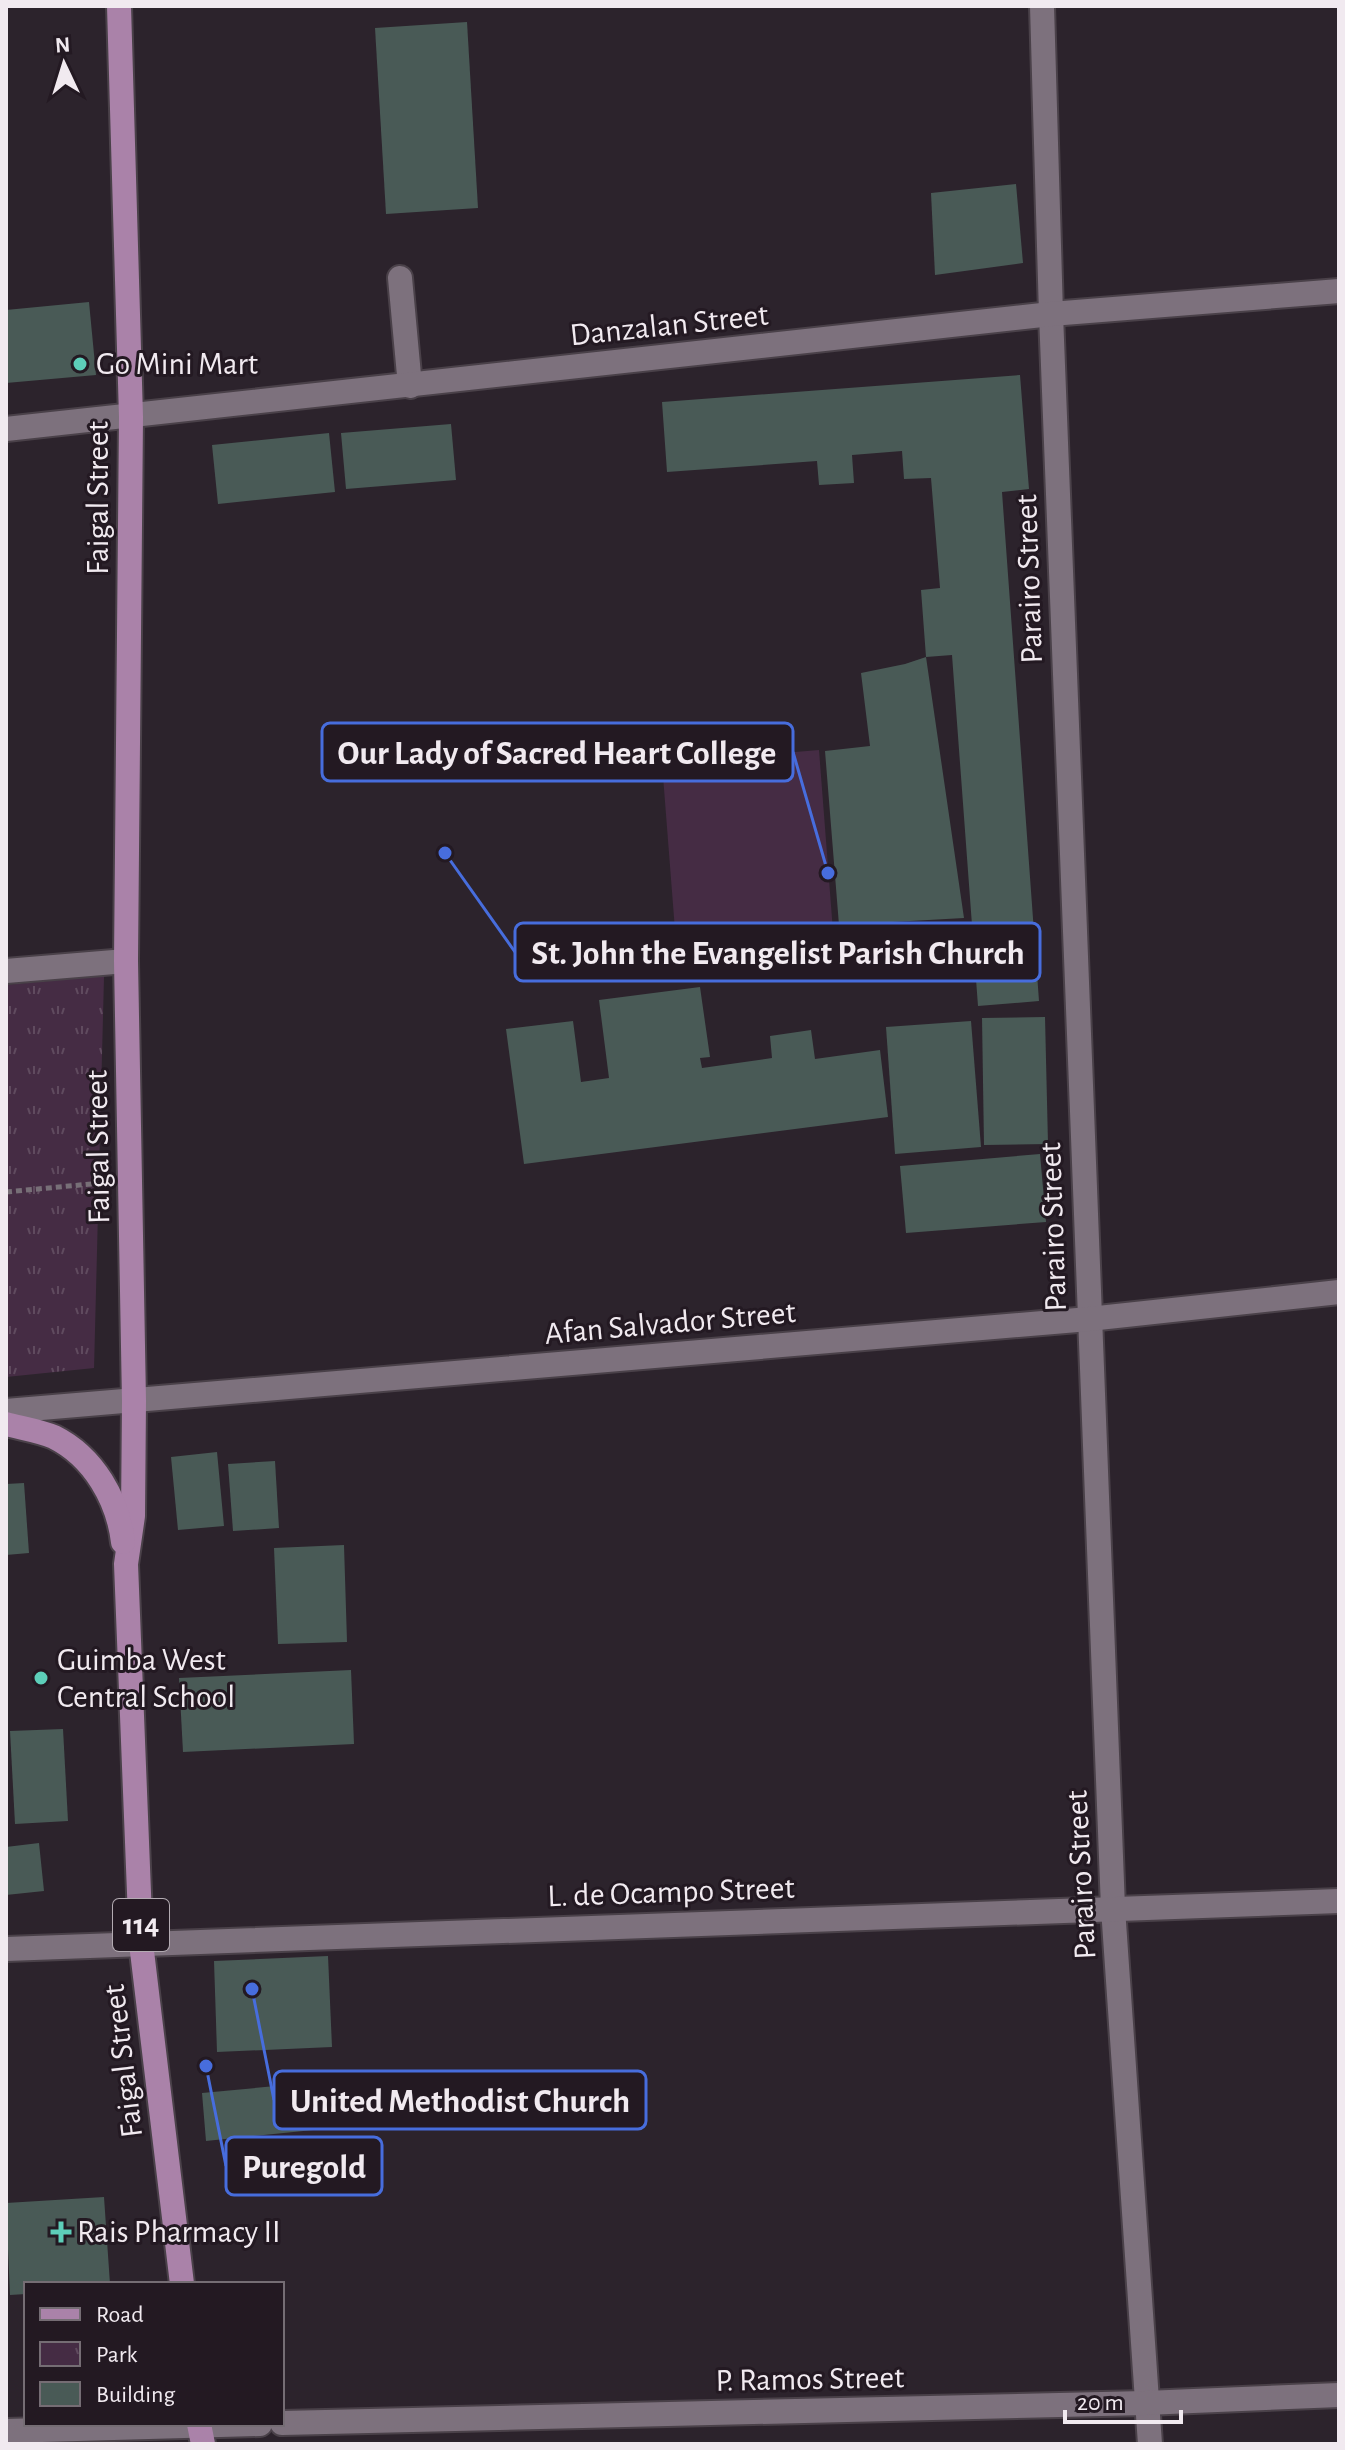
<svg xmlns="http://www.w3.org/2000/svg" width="1345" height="2450" font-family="'Alegreya Sans',sans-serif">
<defs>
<pattern id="park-tufts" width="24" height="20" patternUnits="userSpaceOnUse" patternTransform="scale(2)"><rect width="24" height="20" fill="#452c44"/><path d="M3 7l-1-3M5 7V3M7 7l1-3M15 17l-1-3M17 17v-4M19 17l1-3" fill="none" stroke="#604b5f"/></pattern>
</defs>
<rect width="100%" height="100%" fill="#2c232c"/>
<polygon fill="#452c44" points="819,750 834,944 677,956 662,763"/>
<polygon fill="url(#park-tufts)" points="104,976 94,1368 6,1377 6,985"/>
<g fill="#495a56">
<polygon points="467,22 478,208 386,214 375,28"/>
<polygon points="1016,184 1023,263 935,275 931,193"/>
<polygon points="89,302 96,375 6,383 6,310"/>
<polygon points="1020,375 1029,489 1002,492 1039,1001 978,1006 952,655 926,657 921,590 940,588 931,478 904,479 902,451 852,455 854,483 819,485 817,461 667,472 662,402"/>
<polygon points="451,424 456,480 346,489 341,433"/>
<polygon points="329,433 335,492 218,504 212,445"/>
<polygon points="926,657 964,918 839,925 825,751 870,746 861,673 905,664"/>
<polygon points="700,987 710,1057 700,1058 702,1068 772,1058 770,1036 811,1030 815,1059 880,1050 888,1117 524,1164 506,1029 573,1021 581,1082 609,1078 599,1000"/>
<polygon points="1045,1017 1048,1144 984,1145 982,1018"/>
<polygon points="971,1021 981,1147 895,1154 886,1027"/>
<polygon points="1040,1154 1046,1222 906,1233 900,1166"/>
<polygon points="217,1452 224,1526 178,1530 171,1457"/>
<polygon points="275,1461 279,1528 233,1531 228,1464"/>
<polygon points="24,1483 29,1553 6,1555 6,1484"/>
<polygon points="344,1545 347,1642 278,1644 274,1548"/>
<polygon points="351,1670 354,1744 183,1752 179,1678"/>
<polygon points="63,1729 68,1821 15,1824 10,1731"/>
<polygon points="39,1843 44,1891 6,1895 6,1847"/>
<polygon points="328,1956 332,2047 217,2052 214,1961"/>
<polygon points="319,2082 323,2129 206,2141 202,2093"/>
<polygon points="104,2197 110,2284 26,2284 26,2294 10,2295 6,2203"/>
</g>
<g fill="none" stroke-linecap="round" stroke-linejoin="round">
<g stroke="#4a4149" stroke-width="28">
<g id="minor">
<polyline points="1042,6 1051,314 1113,1908 1150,2444"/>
<polyline points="400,278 410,386"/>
<polyline points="6,429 1051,314 1339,291"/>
<polyline points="6,971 126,961"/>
<polyline points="6,1411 1089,1319 1339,1292"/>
<polyline points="6,1949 1339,1901"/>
<polyline points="282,2423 1145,2403 1339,2395"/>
<polyline points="6,2431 260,2424"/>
</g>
</g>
<g stroke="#4a4149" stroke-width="28">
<g id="major">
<polyline points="119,6 131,417 126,961 134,1401 133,1516 126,1564 141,1943 182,2284"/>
<path d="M 6,1424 C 21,1428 40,1431 54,1437 C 94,1457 118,1500 123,1542"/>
<polyline points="199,2424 203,2444"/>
</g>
</g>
<polyline stroke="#776f77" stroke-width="5" stroke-dasharray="6 4" stroke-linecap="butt" points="6,1192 101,1183"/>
<use href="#minor" stroke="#7d717d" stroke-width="24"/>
<use href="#major" stroke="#aa82a9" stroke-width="24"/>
</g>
<g fill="#5dceb9" stroke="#231922" stroke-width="3">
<circle cx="80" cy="364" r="8"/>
<circle cx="41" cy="1678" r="8"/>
<path d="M57 2220h8v8h8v8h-8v8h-8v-8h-8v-8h8z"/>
</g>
<g text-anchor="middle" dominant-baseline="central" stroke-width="6" stroke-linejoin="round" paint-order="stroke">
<rect fill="#231922" stroke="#b3abb2" stroke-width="2" x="113" y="1899" width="56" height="52" rx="6"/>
<g font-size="30" font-weight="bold" fill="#f1eaf0">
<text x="141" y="1925">114</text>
</g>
<g font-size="32" fill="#f1eaf0" stroke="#231922">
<text transform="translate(669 325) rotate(-6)">Danzalan Street</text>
<text transform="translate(98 498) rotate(-90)">Faigal Street</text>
<text transform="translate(1029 579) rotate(-92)">Parairo Street</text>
<text transform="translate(98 1147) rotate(-91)">Faigal Street</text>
<text transform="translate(1053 1227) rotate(-92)">Parairo Street</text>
<text transform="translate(670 1323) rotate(-5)">Afan Salvador Street</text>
<text transform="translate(1081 1875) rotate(-93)">Parairo Street</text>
<text transform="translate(671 1892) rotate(-2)">L. de Ocampo Street</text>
<text transform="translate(123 2061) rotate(-97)">Faigal Street</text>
<text transform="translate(810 2379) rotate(-1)">P. Ramos Street</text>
</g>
<g font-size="32" fill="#f1eaf0" stroke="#231922" text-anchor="start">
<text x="96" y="364">Go Mini Mart</text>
<text x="57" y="1660">Guimba West<tspan x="57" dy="37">Central School</tspan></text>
<text x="77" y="2232">Rais Pharmacy II</text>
</g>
</g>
<path fill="none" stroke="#476ddd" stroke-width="3" d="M828 873L793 752M445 853L515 952M252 1989L274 2100M206 2066L226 2166"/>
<g fill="#476ddd" stroke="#231922" stroke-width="3">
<circle cx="828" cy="873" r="8"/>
<circle cx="445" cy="853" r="8"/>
<circle cx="252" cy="1989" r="8"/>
<circle cx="206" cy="2066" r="8"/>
</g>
<g fill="#231922" stroke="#476ddd" stroke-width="3">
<rect x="322" y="723" width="471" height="58" rx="8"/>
<rect x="515" y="923" width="525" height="58" rx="8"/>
<rect x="274" y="2071" width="372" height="58" rx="8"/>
<rect x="226" y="2137" width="156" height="58" rx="8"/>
</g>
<g font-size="34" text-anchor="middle" font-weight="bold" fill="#f1eaf0">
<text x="557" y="764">Our Lady of Sacred Heart College</text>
<text x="778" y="964">St. John the Evangelist Parish Church</text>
<text x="460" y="2112">United Methodist Church</text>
<text x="304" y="2178">Puregold</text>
</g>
<rect width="1345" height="2450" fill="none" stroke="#f1eaf0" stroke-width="16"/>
<rect x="24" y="2282" width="260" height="144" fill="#231922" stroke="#756d74" stroke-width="2"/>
<rect x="40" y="2308" width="40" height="12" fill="#aa82a9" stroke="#756d74" stroke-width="2"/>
<text x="96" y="2322" font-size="24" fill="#f1eaf0">Road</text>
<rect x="40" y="2342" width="40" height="24" fill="url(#park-tufts)" stroke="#756d74" stroke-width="2"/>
<text x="96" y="2362" font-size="24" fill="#f1eaf0">Park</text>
<rect x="40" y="2382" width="40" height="24" fill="#495a56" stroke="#756d74" stroke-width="2"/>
<text x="96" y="2402" font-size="24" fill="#f1eaf0">Building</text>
<g transform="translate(64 64) rotate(356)" stroke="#231922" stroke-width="6" paint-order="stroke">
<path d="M0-6L14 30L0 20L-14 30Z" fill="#f1eaf0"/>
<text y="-12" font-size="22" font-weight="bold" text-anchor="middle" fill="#f1eaf0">N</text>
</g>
<path d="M1065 2410v12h116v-12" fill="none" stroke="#f1eaf0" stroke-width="4"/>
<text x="1077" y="2410" font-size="24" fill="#f1eaf0" stroke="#231922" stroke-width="6" paint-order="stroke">20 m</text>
</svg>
